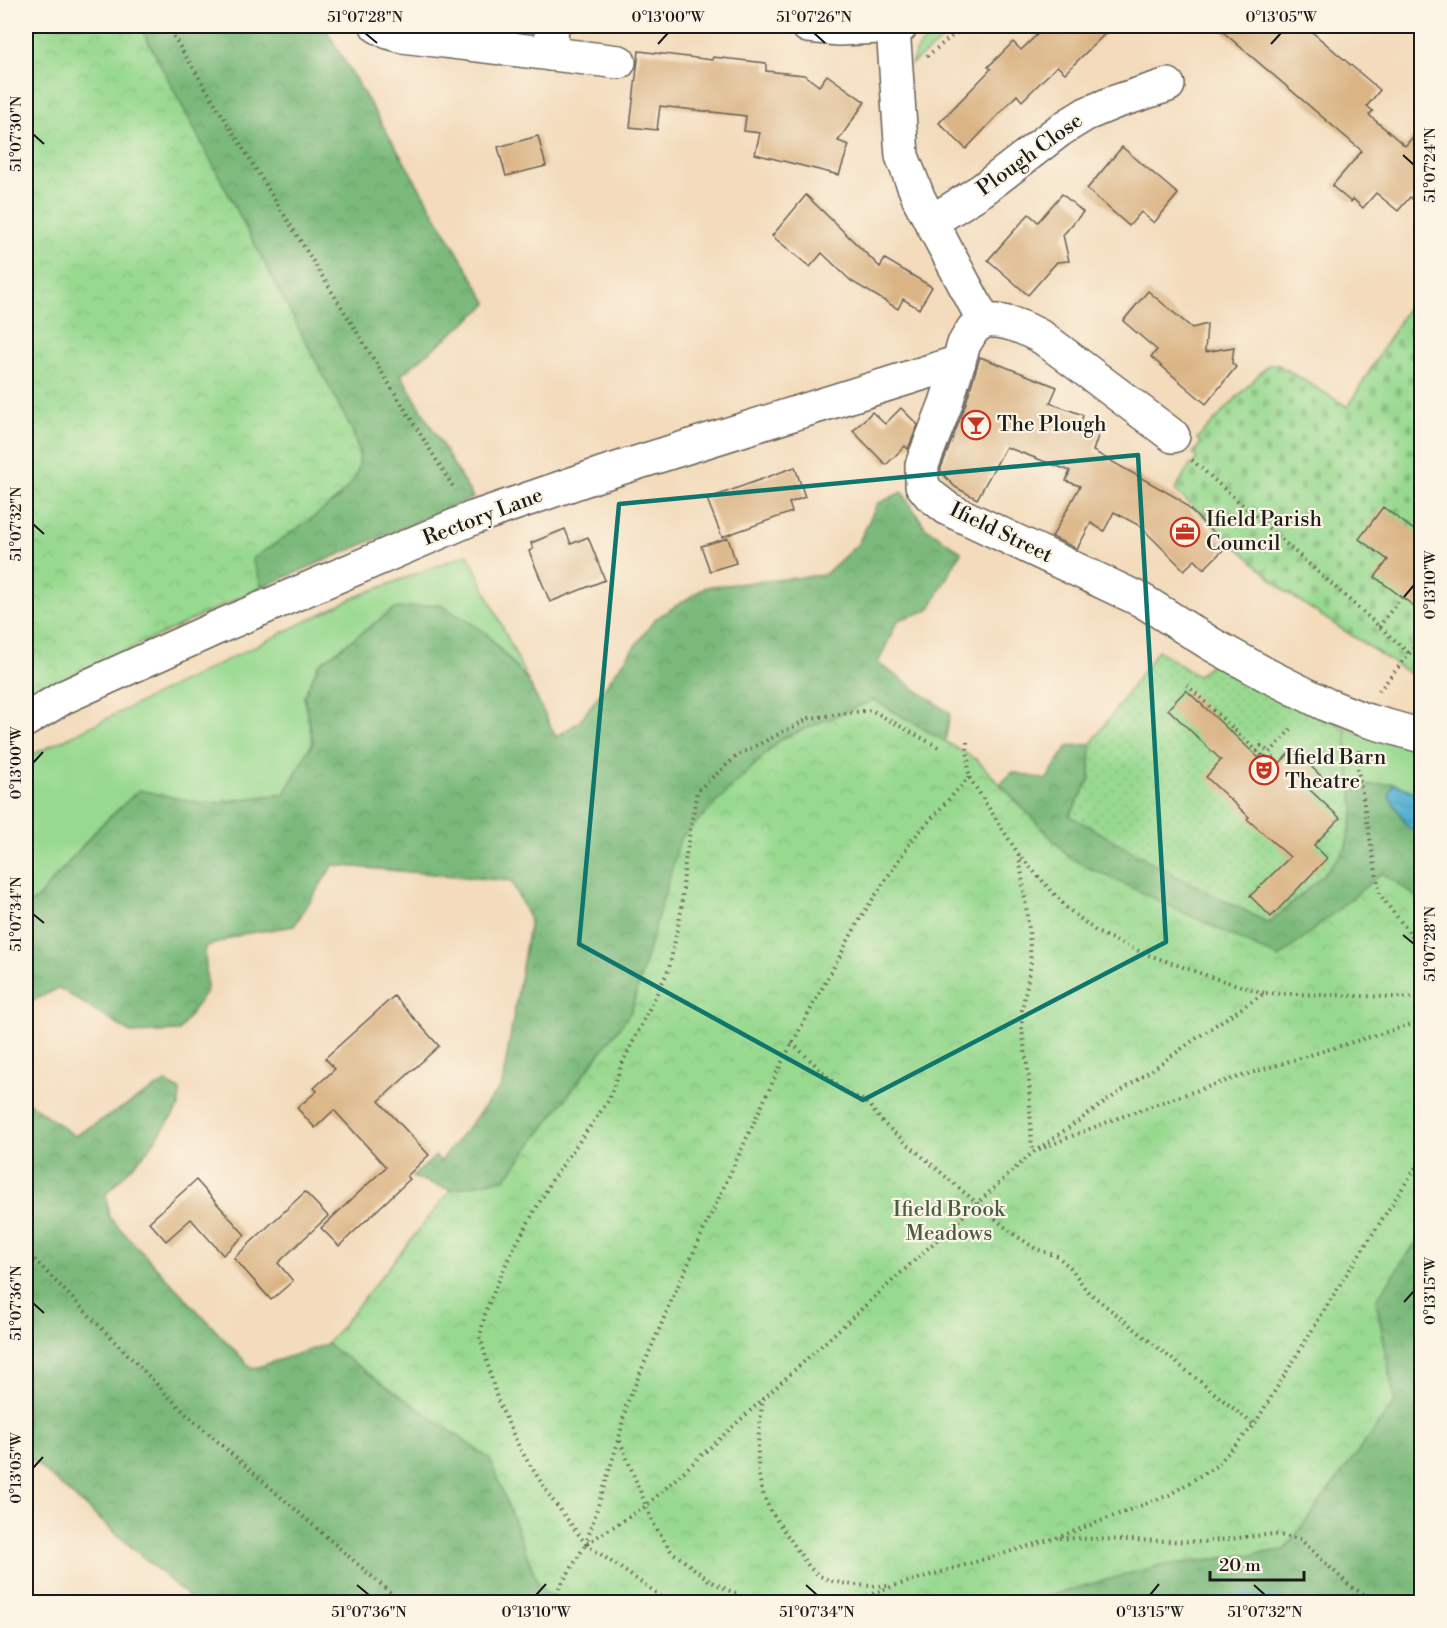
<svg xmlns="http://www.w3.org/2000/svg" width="1447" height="1628" font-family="'Libre Bodoni',serif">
<defs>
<pattern id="forest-crowns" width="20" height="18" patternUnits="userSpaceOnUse" patternTransform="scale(1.5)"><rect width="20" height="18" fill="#7ab97a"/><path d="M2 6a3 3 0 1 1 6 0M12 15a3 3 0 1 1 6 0" fill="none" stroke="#699e69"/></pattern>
<pattern id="cemetery-stones" width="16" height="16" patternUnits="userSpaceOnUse" patternTransform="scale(1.5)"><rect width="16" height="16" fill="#98d990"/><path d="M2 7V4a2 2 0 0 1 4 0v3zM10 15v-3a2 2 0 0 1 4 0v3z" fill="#82ba7c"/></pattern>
<pattern id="park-crowns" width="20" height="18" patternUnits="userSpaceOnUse" patternTransform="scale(1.5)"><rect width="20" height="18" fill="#98d990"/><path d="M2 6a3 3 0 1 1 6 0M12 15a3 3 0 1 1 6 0" fill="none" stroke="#82ba7c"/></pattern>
<pattern id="garden-dots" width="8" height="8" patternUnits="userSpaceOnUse" patternTransform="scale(1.5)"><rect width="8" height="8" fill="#98d990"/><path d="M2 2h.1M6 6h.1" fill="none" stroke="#82ba7c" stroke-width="1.8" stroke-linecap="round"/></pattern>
<pattern id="water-waves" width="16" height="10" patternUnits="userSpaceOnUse" patternTransform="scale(1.5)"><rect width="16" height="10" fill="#55b1d3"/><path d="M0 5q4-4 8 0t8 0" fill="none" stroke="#468faa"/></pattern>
</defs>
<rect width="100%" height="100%" fill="#fcf5e5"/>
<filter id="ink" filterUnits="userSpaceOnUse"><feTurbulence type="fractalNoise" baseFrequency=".0167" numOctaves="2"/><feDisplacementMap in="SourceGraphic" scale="12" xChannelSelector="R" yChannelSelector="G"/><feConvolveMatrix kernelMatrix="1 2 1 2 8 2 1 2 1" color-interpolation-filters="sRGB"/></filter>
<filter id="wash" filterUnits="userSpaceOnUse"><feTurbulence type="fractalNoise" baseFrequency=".008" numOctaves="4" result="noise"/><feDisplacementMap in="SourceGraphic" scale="24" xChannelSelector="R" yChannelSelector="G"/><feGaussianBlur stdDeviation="1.35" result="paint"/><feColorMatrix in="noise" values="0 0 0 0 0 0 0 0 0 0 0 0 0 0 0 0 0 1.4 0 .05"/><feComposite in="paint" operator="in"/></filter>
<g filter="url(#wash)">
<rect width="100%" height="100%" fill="#f3dbbc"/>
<g fill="#98d990" stroke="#5a7a56" stroke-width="1.5">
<path d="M 950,26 L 961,26 L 911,64 C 917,43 931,35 950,26 Z"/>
<polygon points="468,554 528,681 484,631 304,696 313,742 284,794 204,804 139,791 99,827 36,900 26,905 26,758 358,596"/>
<polygon points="1345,728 1421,750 1421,831 1393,783 1350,788"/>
</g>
<g fill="url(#forest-crowns)" stroke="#4b6a4b" stroke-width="1.5">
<polygon points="140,26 324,26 488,304 401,375 473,498 262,587 252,559 339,498 360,454 352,430"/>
<polygon points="902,492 925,527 961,552 929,610 898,620 878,663 950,713 945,742 874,700 781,739 681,839 631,1012 506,1178 451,1190 412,1177 436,1156 440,1162 502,1085 530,920 511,881 333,865 294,926 243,934 205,947 207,990 179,1031 131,1033 59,988 26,1004 26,905 36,900 99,827 139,790 204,804 284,794 313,742 304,696 319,664 394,609 439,604 484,631 528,681 556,737 579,722 655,619 706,587 824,575 858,544 877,504"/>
<polygon points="1091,744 1090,779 1070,815 1269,923 1318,880 1345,850 1354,811 1350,788 1393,783 1421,831 1421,900 1382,873 1280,959 1071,859 1000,784 1013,772 1046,780 1068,746"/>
<polygon points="165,1082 180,1090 179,1107 148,1150 106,1194 109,1217 252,1369 327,1344 490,1459 538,1583 554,1602 192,1602 191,1599 26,1455 26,1101 75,1136"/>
<polygon points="1421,1235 1421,1602 1044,1602 1048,1596 1157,1566 1284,1550 1395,1402 1376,1299"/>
</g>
<polygon fill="url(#cemetery-stones)" stroke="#5a7a56" stroke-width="1.5" points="1421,285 1421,681 1287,593 1175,490 1188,468 1197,459 1193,454 1201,443 1197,439 1268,365 1277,364 1348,407"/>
<g fill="url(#park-crowns)" stroke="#5a7a56" stroke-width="1.5">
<path d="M 26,26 L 140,26 L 352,430 C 357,445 363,459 356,475 C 344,502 278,540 252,559 L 262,587 L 51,686 L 26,702 Z"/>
<polygon points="874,700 977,760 1071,859 1279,958 1382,873 1421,900 1421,1235 1376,1300 1395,1402 1284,1550 1157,1566 1048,1596 1044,1602 554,1602 538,1583 490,1459 327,1344 451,1190 506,1178 631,1012 680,839 781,739"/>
</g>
<polygon fill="url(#garden-dots)" stroke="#5a7a56" stroke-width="1.5" points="1158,650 1197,676 1214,661 1345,728 1354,811 1345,850 1318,880 1269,923 1176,876 1070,816 1090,779 1091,744"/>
<polygon fill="url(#water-waves)" stroke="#386678" stroke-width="1.5" points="1393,783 1412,791 1421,798 1421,836 1407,826 1389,796"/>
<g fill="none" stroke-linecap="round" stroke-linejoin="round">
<polyline stroke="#55b1d3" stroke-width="9" points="1221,1602 1247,1598 1278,1602"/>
</g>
<g id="blocks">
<g fill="#dab484">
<polygon points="1046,26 1113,26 1065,73 1057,66 1022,101 1017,95 966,149 939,123 991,69 988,67 1013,42 1021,50"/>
<polygon points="1216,26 1305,26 1380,90 1367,106 1373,111 1369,115 1405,146 1422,127 1422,208 1410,197 1398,211 1376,193 1363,208 1353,199 1351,202 1332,186 1362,151"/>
<polygon points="639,51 712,60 713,57 766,63 766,71 804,75 819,86 827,75 865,102 838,141 849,145 839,175 755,154 760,133 744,131 746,116 660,106 657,130 630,127"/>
<polygon points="538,136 546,166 506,176 498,147"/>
<polygon points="1122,147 1178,194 1154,223 1141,212 1129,226 1087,189"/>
<polygon points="1062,194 1083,212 1063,235 1069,261 1057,262 1028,295 988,260 1029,214 1038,222"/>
<polygon points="806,195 880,267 885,259 932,287 919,309 903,299 898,309 851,281 822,253 810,267 772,236"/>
<polygon points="1148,291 1192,328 1207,324 1205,352 1234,347 1232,363 1236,367 1206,404 1151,357 1157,350 1123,321"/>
<polygon points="980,357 1057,387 1050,403 1083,415 1081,423 1100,430 1093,451 1179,499 1227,546 1204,569 1195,560 1184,570 1140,526 1114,512 1104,531 1091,523 1077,549 1052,537 1080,486 1066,481 1070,471 1006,447 977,499 955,487 941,472 941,468 964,409"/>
<polygon points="901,408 918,425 908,449 905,446 886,465 853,431 872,412 885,424"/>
<polygon points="795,467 805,497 789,503 792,512 722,537 707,499"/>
<polygon points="1383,507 1422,536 1422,612 1375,577 1388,560 1359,539"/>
<polygon points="565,529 571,544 588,537 605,580 550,602 529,551 533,549 531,543"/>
<polygon points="728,538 736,563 710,571 701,546"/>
<polygon points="1186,690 1259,758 1262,754 1269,760 1273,757 1280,763 1293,749 1322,777 1310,790 1340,818 1314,845 1327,858 1271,917 1250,896 1290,857 1247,819 1249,817 1206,777 1221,760 1168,709"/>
<polygon points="394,996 439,1046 379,1101 429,1155 407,1176 410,1179 339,1246 321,1228 386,1167 334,1110 315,1128 297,1108 317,1091 314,1088 335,1069 325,1058"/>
<polygon points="196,1180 245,1235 223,1255 191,1219 166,1241 149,1222"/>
<polygon points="305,1192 328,1216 278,1263 293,1281 271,1300 234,1258"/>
</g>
</g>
</g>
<g filter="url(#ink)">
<use href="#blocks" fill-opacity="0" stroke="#675f54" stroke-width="1.5"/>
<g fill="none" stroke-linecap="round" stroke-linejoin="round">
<g stroke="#675f54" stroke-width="36">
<g id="minor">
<polyline points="377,26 388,32 402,36 619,62"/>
<polyline points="808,26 839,29 901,26"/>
<polyline points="893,27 902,156 919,199 984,321 973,329 964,344 946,403 922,465 922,485 930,495 948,509 1143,601 1211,644 1267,675 1327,705 1362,719 1422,736"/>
<polyline points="550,54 552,26"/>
<polyline points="931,222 982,190 1060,130 1086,114 1115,102 1168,85"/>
<path d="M 984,321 C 1006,319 1025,328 1043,338 L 1173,436"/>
<polyline points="26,720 64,697 214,629 473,518 601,474 959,362"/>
</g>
</g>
<g stroke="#675f54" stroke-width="4" stroke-dasharray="1.5 4.5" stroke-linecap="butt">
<polyline points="167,26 455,490"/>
<polyline points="927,56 965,26"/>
<polyline points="1192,460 1409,653"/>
<polyline points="1379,627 1401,597"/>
<polyline points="1187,685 1257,751 1261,746 1270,753"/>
<polyline points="1379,691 1422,638"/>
<polyline points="967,742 969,777 1019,855 1067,908 1097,932 1143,953 1214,978 1264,993"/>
<polyline points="938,747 871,710 810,718 738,755 697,791 685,861 681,912 669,969 622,1064 608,1101 552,1180 510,1255 486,1310 480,1336 497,1399 520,1449 551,1498 586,1544 619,1439 626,1406 676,1290 782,1062 861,917 912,840 969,777"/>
<polyline points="1359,750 1358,770 1380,895 1422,949"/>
<polyline points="1266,757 1294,726"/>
<polyline points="1019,855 1029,929 1031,964 1022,1010 1022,1030 1029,1079 1032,1153"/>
<polyline points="792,1043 843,1091 861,1099 869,1105 884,1124 1012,1233 1036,1249 1057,1256 1072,1269 1086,1290 1254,1425"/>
<path d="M 1039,1150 C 1162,1096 1293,1061 1422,1021"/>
<polyline points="26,1251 185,1413 401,1602"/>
<path d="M 763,1398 C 759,1431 752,1472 767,1503 C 773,1517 784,1530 792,1542 C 801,1554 808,1570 822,1577 C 839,1586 871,1586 890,1586"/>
<polyline points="620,1441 653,1523 671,1551 710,1581 744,1598 765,1602"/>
<polyline points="1060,1538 1202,1542 1273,1534 1300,1539 1351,1587 1379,1602"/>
<polyline points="586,1544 669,1602"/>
<polyline points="547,1602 556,1593 586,1544 646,1506 1031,1154 1217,1024 1265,993 1422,998"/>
<polyline points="850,1602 894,1586 1056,1538 1169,1495 1216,1466 1254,1425 1344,1278 1422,1158"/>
</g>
<use href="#minor" stroke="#fff" stroke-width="33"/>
</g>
</g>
<path fill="none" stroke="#0f766e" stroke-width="4.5" stroke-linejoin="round" d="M 1138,455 L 1166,942 L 863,1100 L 579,944 L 619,504 Z"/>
<path fill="none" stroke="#1c1c1c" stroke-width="2" d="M 365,33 L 377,43M 814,33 L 825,43M 658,44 L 668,33M 1271,44 L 1281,33M 33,134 L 44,144M 1403,155 L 1414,165M 33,524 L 44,534M 1404,597 L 1414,585M 33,763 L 43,752M 33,914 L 44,923M 1403,935 L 1414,944M 1404,1302 L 1414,1291M 33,1303 L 44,1313M 33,1468 L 43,1457M 357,1585 L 369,1595M 806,1585 L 817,1595M 1254,1585 L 1265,1595M 536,1595 L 546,1584M 1150,1595 L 1159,1584"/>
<defs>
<g id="bar-ring" transform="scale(1.5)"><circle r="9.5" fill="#fcf5e5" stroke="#c8321e" stroke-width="1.5"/><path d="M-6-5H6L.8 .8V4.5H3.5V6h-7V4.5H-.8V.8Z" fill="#c8321e"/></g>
<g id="office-ring" transform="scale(1.5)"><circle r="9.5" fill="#fcf5e5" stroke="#c8321e" stroke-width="1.5"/><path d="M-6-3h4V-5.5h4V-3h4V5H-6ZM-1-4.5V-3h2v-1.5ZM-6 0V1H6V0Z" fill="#c8321e"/></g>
<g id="theatre-ring" transform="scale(1.5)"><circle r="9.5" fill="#fcf5e5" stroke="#c8321e" stroke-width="1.5"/><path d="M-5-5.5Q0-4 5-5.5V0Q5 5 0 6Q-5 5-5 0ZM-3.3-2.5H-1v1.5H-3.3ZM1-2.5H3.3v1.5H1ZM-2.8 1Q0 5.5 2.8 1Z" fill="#c8321e"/></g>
</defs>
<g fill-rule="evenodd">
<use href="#bar-ring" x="976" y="425"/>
<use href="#office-ring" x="1185" y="532"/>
<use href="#theatre-ring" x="1264" y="770"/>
</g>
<g text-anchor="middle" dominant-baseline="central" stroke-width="4.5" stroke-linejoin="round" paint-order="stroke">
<g font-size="21" fill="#1c1c1c" stroke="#fcf5e5">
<text transform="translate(1030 155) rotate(-36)">Plough Close</text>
<text transform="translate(483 517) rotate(-21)">Rectory Lane</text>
<text transform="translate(1001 533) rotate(26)">Ifield Street</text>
</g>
<g font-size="21" fill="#1c1c1c" stroke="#fcf5e5" text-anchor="start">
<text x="997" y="425">The Plough</text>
<text x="1206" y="520">Ifield Parish<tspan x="1206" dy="24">Council</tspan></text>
<text x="1285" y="758">Ifield Barn<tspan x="1285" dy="24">Theatre</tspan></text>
</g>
<g font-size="21" fill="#475e45" stroke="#fcf5e5">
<text x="949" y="1210">Ifield Brook<tspan x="949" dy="24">Meadows</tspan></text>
</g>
</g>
<rect width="1447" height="1628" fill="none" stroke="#fcf5e5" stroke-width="66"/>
<path d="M1210 1571v9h94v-9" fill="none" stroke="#1c1c1c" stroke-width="3"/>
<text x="1219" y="1571" font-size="18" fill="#1c1c1c" stroke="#fcf5e5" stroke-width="4.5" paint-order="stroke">20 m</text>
<rect x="33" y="33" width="1381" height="1562" fill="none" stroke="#1c1c1c" stroke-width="2"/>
<g font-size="15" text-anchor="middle" fill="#1c1c1c">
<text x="365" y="22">51°07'28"N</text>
<text x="668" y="22">0°13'00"W</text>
<text x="814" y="22">51°07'26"N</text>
<text x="1281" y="22">0°13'05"W</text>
<text transform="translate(16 134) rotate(-90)" y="5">51°07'30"N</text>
<text transform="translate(1430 165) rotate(-90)" y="5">51°07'24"N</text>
<text transform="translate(16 524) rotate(-90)" y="5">51°07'32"N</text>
<text transform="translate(1430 585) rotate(-90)" y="5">0°13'10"W</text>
<text transform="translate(16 763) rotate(-90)" y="5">0°13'00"W</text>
<text transform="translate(16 914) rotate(-90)" y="5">51°07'34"N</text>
<text transform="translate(1430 944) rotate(-90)" y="5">51°07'28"N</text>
<text transform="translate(1430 1291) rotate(-90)" y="5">0°13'15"W</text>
<text transform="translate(16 1303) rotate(-90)" y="5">51°07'36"N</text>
<text transform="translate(16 1468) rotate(-90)" y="5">0°13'05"W</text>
<text x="369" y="1617">51°07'36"N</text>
<text x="536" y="1617">0°13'10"W</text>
<text x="817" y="1617">51°07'34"N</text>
<text x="1150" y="1617">0°13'15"W</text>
<text x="1265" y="1617">51°07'32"N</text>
</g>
</svg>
